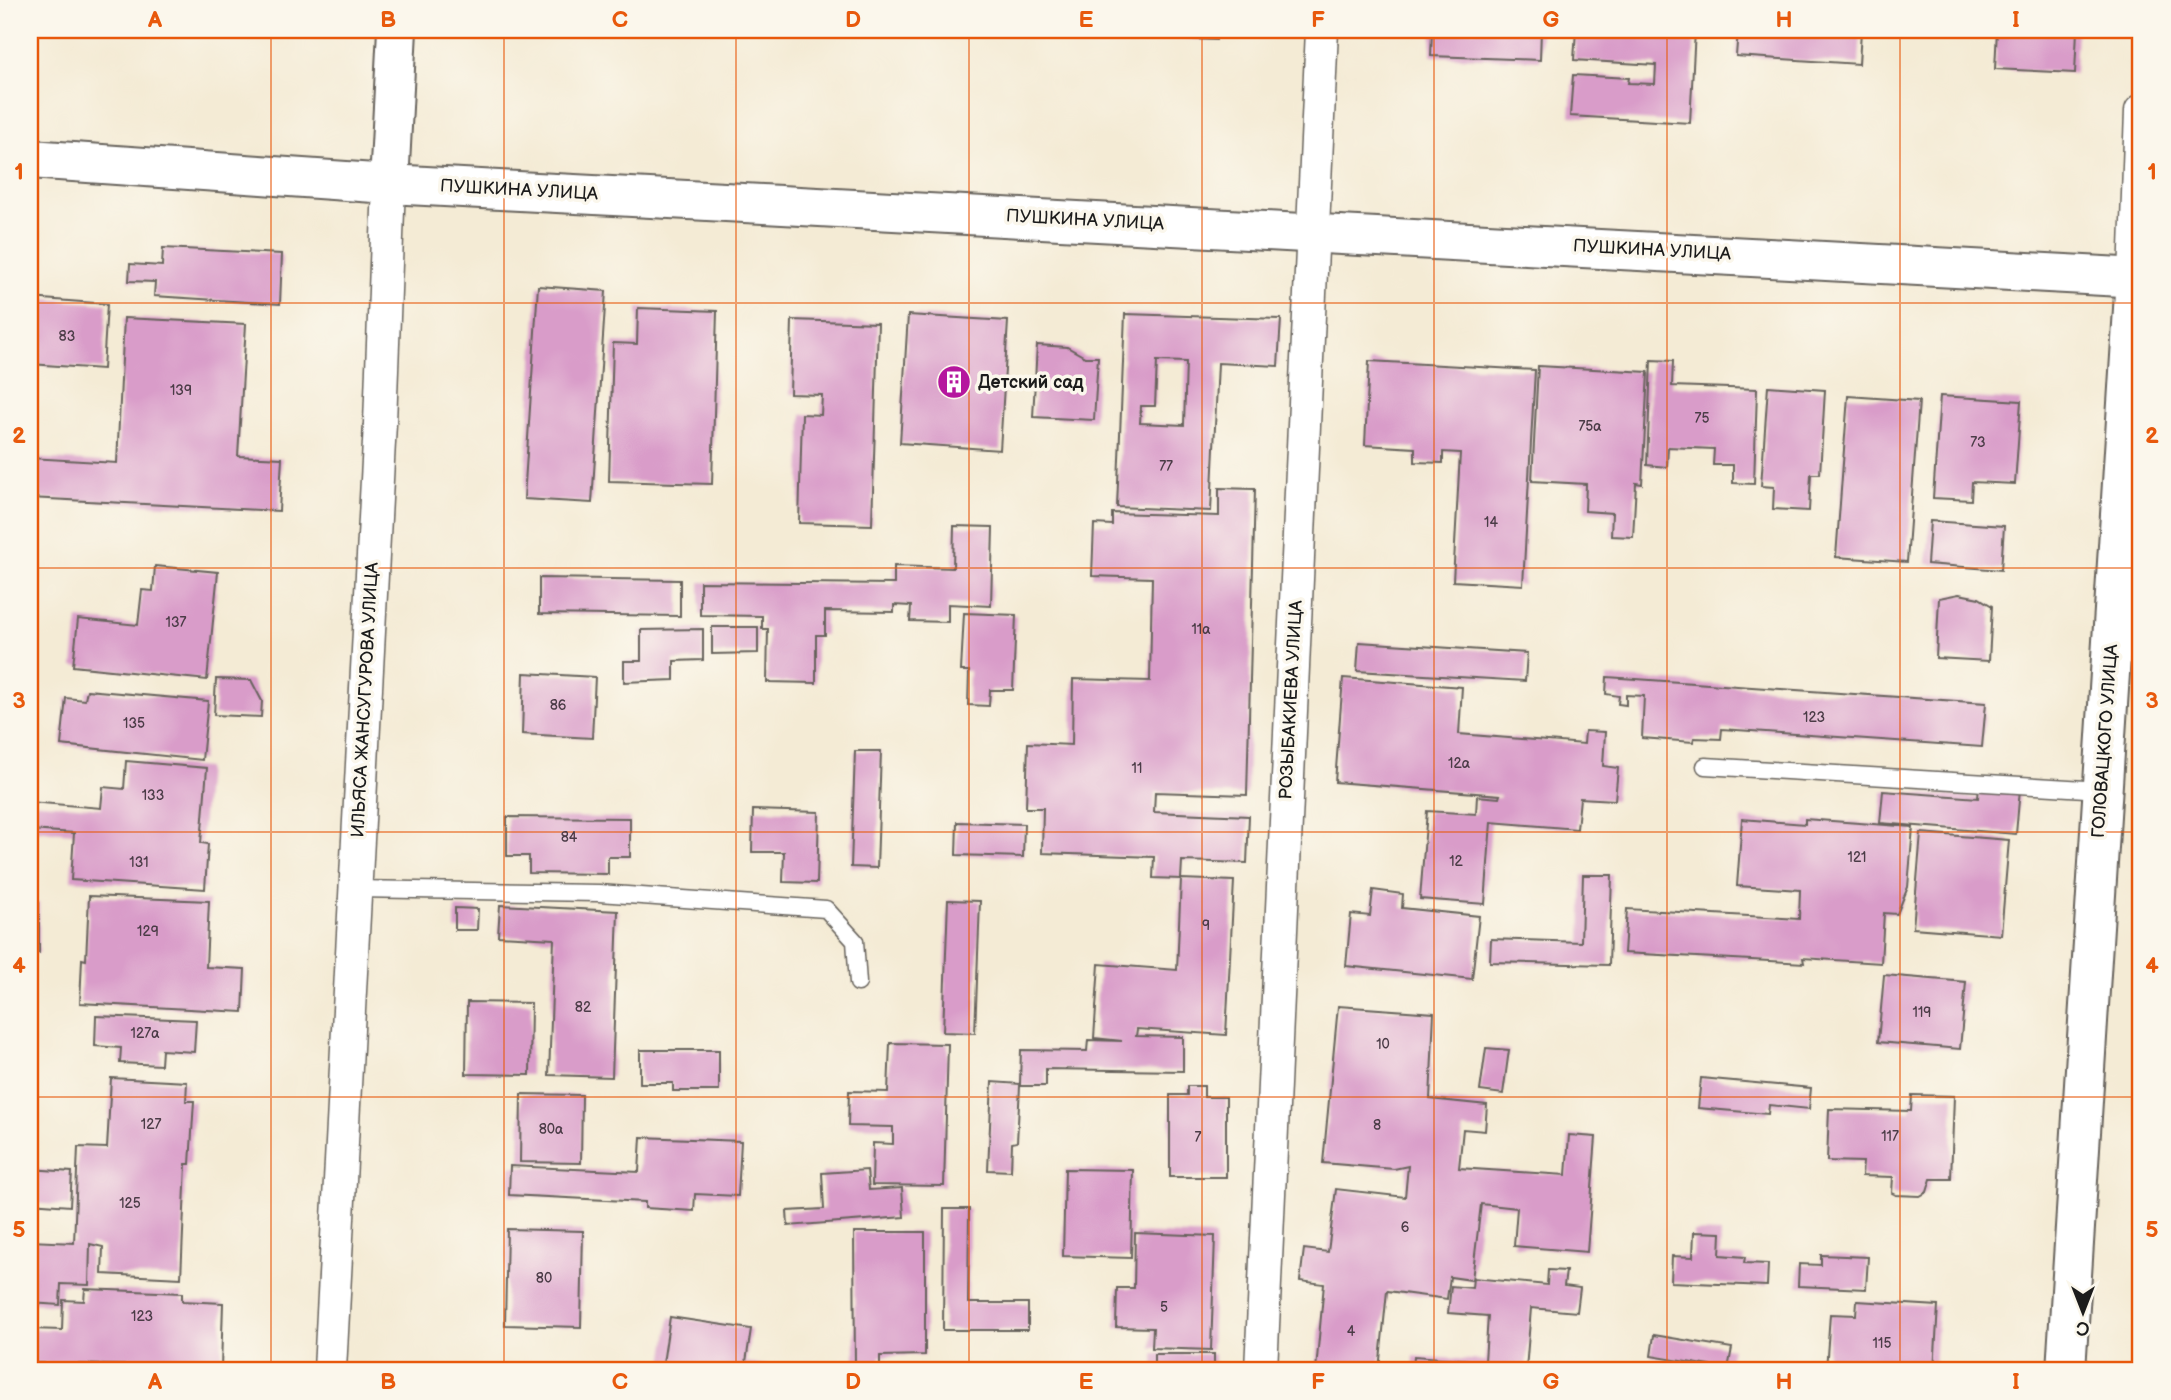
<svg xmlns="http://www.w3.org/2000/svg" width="2171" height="1400" font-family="'Balsamiq Sans',sans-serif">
<rect width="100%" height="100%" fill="#fbf7ec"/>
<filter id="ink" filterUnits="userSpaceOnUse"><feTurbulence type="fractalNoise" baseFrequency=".0143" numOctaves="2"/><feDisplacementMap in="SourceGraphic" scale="14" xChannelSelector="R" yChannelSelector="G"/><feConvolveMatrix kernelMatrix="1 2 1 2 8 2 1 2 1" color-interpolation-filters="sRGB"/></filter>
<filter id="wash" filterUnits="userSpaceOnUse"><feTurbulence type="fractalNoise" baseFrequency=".00686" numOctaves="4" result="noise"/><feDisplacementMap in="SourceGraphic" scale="28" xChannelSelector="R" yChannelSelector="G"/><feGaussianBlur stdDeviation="1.57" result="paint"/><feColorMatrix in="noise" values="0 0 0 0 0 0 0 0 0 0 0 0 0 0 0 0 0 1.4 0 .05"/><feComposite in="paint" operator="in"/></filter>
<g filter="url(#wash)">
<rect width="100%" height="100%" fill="#f4ebd5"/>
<g id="blocks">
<g fill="#d99cc9" fill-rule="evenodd">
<polygon points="1140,30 1216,30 1216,40 1139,37"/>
<polygon points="1432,30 1541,30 1540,60 1431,56"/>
<polygon points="1576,30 1695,30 1690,123 1570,116 1573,75 1629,78 1628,83 1655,84 1656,65 1574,60"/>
<polygon points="1738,30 1861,30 1859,64 1736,56"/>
<polygon points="1997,30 2077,30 2075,73 1995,69"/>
<polygon points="163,248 282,254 280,304 154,296 155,282 129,281 130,264 162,266"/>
<polygon points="538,286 606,291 592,503 524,499"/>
<polygon points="30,298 107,304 103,369 30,364"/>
<polygon points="638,308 717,311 712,484 609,481 613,343 637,344"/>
<path d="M 1125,314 L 1281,319 L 1278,366 L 1218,363 L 1211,511 L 1117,507 ZM 1157,361 L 1186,362 L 1184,425 L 1140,423 L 1141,406 L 1155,406 Z"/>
<polygon points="908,315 1008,321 1000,450 900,443"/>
<polygon points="124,318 246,324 238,456 282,458 279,511 30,498 30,458 117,463"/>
<polygon points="792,320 878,323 872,525 799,523 802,414 821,415 822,395 790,394"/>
<polygon points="1037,345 1067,347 1085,357 1098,357 1094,420 1033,417"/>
<polygon points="1651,360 1673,361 1672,386 1757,389 1754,484 1733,483 1733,465 1713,465 1714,449 1668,447 1667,467 1647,465"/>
<polygon points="1369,361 1535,370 1523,585 1453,581 1460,453 1443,452 1443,463 1415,462 1415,448 1365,445"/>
<polygon points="1538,366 1648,372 1642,484 1636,483 1633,537 1611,536 1612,513 1585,511 1586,484 1532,481"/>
<polygon points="1768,386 1825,390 1820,474 1811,474 1809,511 1773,509 1774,487 1761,486"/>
<polygon points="1848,396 1919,401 1907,562 1836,557"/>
<polygon points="1940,396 2021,401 2015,484 1972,482 1971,500 1933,498"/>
<polygon points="1219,488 1255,489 1247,795 1155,792 1154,812 1249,816 1247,863 1182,861 1181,879 1153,878 1154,857 1042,853 1043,808 1026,808 1028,743 1072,745 1073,679 1150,681 1152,578 1092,576 1094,524 1112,525 1112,513 1219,516"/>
<polygon points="1930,521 2004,526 2001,570 1927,564"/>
<polygon points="954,526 993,527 991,606 948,604 948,622 910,621 911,606 894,605 894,612 825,611 825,635 816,635 816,683 767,682 768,629 762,629 762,616 700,615 700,582 894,584 894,566 953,568"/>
<polygon points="155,566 218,572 207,680 73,666 78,619 138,625 142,590 153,591"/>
<polygon points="539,578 680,580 680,616 539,614"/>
<polygon points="1959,594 1979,598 1992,606 1989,661 1936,658 1939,598"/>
<polygon points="964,613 1016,615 1013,690 990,690 989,706 968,705 969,671 961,671"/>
<polygon points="712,627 758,627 758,653 712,654"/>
<polygon points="703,629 703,660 674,661 674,680 624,682 624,661 641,661 641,630"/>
<polygon points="1359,642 1527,653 1525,681 1357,671"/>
<polygon points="524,673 595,677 592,738 522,734"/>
<polygon points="1607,677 1986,703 1982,747 1722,729 1721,739 1694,738 1693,742 1642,738 1644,696 1626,695 1626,705 1618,704 1619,696 1606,694"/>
<polygon points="1343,678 1462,687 1459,734 1584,744 1585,731 1605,732 1603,766 1618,768 1615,800 1580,798 1577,829 1491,822 1485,904 1420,899 1427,811 1476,814 1477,796 1499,798 1500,795 1335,782"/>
<polygon points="216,679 251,680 262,701 261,717 214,715"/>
<polygon points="87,690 208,701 202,760 61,745 66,698 85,700"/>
<polygon points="855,751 881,751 877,868 851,867"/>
<polygon points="126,761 207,768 201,843 208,844 205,889 71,880 74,833 30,830 30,802 101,808 103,787 124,789"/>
<polygon points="1979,785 2020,789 2016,834 1880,823 1883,791 1978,798"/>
<polygon points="753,810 819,812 817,883 783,882 784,852 752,852"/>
<polygon points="507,817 630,818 630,857 608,857 608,874 529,873 529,856 507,856"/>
<polygon points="1742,819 1805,824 1805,819 1913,827 1908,887 1897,914 1884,913 1881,963 1803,958 1804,963 1624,953 1627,909 1799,919 1800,890 1737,886"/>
<polygon points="957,822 1024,824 1023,857 956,855"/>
<polygon points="1921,833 2009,840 2001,935 1913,928"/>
<polygon points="1583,875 1612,875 1609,965 1490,962 1491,939 1581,942"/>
<polygon points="1181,879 1234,881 1226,1035 1137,1029 1136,1036 1183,1037 1183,1071 1046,1069 1046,1086 1020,1086 1017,1142 1012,1143 1011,1171 988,1170 992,1082 1020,1084 1021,1050 1087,1051 1088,1040 1122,1041 1094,1038 1099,964 1177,970"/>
<polygon points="1373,890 1403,894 1402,908 1479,916 1472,979 1346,966 1351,914 1370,916"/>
<polygon points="89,896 209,901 206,967 245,969 243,1012 80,1003 82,959 86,960"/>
<polygon points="948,900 980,901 975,1033 943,1032"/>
<rect x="30" y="903" width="9" height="50"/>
<polygon points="500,905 618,911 612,1077 549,1075 554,939 498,936"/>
<polygon points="455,908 478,909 477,930 455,930"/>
<polygon points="1884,975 1966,982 1960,1049 1878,1042"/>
<polygon points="467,1002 531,1003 530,1075 466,1074"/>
<polygon points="1338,1006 1434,1013 1430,1099 1487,1105 1485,1131 1463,1129 1459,1168 1566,1175 1569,1135 1596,1137 1587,1252 1514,1246 1517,1208 1481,1204 1472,1280 1450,1277 1447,1299 1387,1291 1379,1370 1316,1370 1324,1284 1300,1281 1304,1249 1328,1252 1336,1189 1405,1197 1408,1166 1394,1169 1323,1163"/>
<polygon points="96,1016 196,1020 194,1052 162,1050 161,1065 120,1063 121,1048 95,1046"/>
<polygon points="890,1043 948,1044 944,1186 872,1185 873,1143 893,1144 893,1127 848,1126 849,1091 888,1092"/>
<polygon points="1486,1048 1509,1050 1503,1094 1480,1091"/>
<polygon points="640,1050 719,1050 719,1091 673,1091 673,1083 640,1083"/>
<polygon points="111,1078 187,1082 186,1101 194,1101 190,1164 186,1164 181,1278 102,1274 103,1247 90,1244 89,1285 61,1284 60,1305 30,1303 30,1241 74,1243 78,1147 107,1148"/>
<polygon points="1701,1078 1811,1088 1809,1109 1769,1105 1768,1114 1698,1108"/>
<polygon points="1187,1086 1204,1086 1204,1097 1226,1097 1226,1177 1170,1177 1170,1095 1187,1095"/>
<polygon points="521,1094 582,1095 581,1163 520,1162"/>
<polygon points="1912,1095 1954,1096 1951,1179 1931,1179 1927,1192 1920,1196 1896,1195 1892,1193 1893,1177 1862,1176 1863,1162 1827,1161 1829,1109 1911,1111"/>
<polygon points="641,1137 741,1141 738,1196 695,1194 694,1211 645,1208 645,1202 509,1195 510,1166 639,1172"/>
<polygon points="30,1169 72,1172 70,1206 30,1203"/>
<polygon points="1065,1169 1133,1170 1131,1258 1063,1256"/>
<polygon points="867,1170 869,1190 902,1188 904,1217 788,1226 787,1211 824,1209 822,1173"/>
<polygon points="944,1209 969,1209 968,1303 1028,1303 1028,1330 943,1330"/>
<polygon points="507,1229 583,1231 581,1327 505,1325"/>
<polygon points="854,1232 925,1232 925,1355 880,1356 880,1367 855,1368"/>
<polygon points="1694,1232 1721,1233 1720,1255 1745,1257 1744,1263 1768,1264 1767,1286 1671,1282 1672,1256 1693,1257"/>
<polygon points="1135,1233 1215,1236 1211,1350 1152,1348 1153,1328 1116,1327 1117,1288 1134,1288"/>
<polygon points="1821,1255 1868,1257 1866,1289 1798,1286 1799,1264 1821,1265"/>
<polygon points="1548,1270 1566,1271 1564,1286 1580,1288 1577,1312 1531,1308 1526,1370 1413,1370 1414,1356 1485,1361 1488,1316 1448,1313 1451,1286 1472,1288 1473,1278 1547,1285"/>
<polygon points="85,1289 182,1293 182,1301 223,1303 221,1368 30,1363 30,1329 62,1330 63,1300 84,1301"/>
<polygon points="1857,1301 1938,1306 1934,1370 1826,1370 1830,1314 1856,1315"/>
<polygon points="670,1317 751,1329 746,1362 792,1370 662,1370"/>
<polygon points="1654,1335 1732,1348 1728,1369 1651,1356"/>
<rect x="1154" y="1354" width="60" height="16"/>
</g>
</g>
</g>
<g filter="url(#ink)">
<use href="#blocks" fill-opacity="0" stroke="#68645d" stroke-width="2"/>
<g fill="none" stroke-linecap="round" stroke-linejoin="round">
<g stroke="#68645d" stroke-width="19">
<g id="lane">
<polyline points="1705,766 2102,790"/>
<polyline points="355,889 599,893 826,909 855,941 858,983"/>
</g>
</g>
<g stroke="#68645d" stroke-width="35">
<g id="street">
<polyline points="2135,277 2141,111"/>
<polyline points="330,1370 380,423 389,184"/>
<polyline points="1261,1370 1322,30"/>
</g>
</g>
<g stroke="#68645d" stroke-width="42">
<g id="secondary">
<polyline points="30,159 389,184 2141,278"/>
<polyline points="389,184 397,30"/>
<polyline points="2066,1370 2135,277"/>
</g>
</g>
<use href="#lane" stroke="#fff" stroke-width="16"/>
<use href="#street" stroke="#fff" stroke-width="32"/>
<use href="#secondary" stroke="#fff" stroke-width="38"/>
</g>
</g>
<path fill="none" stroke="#e8590c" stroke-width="2" stroke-opacity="0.55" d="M 271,30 L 271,1370M 504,30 L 504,1370M 736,30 L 736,1370M 969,30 L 969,1370M 1202,30 L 1202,1370M 1434,30 L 1434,1370M 1667,30 L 1667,1370M 1900,30 L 1900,1370M 30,303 L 2141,303M 30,568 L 2141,568M 30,832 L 2141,832M 30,1097 L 2141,1097"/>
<defs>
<g id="building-disc" transform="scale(1.75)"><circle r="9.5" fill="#b5179e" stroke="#fbf7ec"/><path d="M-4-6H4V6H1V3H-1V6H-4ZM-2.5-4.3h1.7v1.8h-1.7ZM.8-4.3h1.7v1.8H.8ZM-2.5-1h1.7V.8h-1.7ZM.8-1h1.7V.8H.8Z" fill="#fff"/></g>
</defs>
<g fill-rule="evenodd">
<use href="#building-disc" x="954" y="382"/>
</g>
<g text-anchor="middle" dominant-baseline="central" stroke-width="7" stroke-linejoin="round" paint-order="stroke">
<g font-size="14" fill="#4b3c47">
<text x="67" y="336">83</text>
<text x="181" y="390">139</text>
<text x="1702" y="418">75</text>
<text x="1590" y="426">75а</text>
<text x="1978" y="442">73</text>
<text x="1166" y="466">77</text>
<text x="1491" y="522">14</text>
<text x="176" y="622">137</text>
<text x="1201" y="629">11а</text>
<text x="558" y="705">86</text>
<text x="1814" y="717">123</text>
<text x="134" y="723">135</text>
<text x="1459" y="763">12а</text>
<text x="1137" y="768">11</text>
<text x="153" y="795">133</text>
<text x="569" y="837">84</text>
<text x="1857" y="857">121</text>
<text x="1456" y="861">12</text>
<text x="139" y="862">131</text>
<text x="1206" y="925">9</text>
<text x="148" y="931">129</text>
<text x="583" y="1007">82</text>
<text x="1922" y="1012">119</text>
<text x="145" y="1033">127а</text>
<text x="1383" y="1044">10</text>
<text x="151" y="1124">127</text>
<text x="1377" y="1125">8</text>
<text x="551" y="1129">80а</text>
<text x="1890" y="1136">117</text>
<text x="1198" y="1137">7</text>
<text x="130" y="1203">125</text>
<text x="1405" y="1227">6</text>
<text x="544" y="1278">80</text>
<text x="1164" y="1307">5</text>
<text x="142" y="1316">123</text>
<text x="1351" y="1331">4</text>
<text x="1882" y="1343">115</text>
</g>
<g font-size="18" fill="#1c1c1c" stroke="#fbf7ec">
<text transform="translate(519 190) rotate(3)">ПУШКИНА УЛИЦА</text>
<text transform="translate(1085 220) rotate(3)">ПУШКИНА УЛИЦА</text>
<text transform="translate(1652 250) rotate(3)">ПУШКИНА УЛИЦА</text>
<text transform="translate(365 700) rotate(-87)">ИЛЬЯСА ЖАНСУГУРОВА УЛИЦА</text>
<text transform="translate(1291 700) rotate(-87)">РОЗЫБАКИЕВА УЛИЦА</text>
<text transform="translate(2105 741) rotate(-86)">ГОЛОВАЦКОГО УЛИЦА</text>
</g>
<g font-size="18" font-weight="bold" fill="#1c1c1c" stroke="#fbf7ec" text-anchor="start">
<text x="978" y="382">Детский сад</text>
</g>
</g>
<rect width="2171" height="1400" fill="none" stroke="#fbf7ec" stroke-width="77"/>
<g transform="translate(2083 1312) rotate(180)" stroke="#fbf7ec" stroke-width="5" paint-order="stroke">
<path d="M0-5L12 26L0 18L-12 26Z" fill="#1c1c1c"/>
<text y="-10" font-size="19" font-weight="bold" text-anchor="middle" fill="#1c1c1c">С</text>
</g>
<rect x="38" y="38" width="2094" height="1324" fill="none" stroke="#e8590c" stroke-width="2.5"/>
<g font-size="23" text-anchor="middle" font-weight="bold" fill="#e8590c">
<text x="155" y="27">A</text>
<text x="388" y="27">B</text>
<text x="620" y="27">C</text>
<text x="853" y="27">D</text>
<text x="1086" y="27">E</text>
<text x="1318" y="27">F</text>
<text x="1551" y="27">G</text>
<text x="1784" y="27">H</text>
<text x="2016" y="27">I</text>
<text x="19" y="179">1</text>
<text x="2152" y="179">1</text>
<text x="19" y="443">2</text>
<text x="2152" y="443">2</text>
<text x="19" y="708">3</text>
<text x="2152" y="708">3</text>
<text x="19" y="973">4</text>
<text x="2152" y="973">4</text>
<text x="19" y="1237">5</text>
<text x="2152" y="1237">5</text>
<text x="155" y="1389">A</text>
<text x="388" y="1389">B</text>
<text x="620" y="1389">C</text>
<text x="853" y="1389">D</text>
<text x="1086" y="1389">E</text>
<text x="1318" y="1389">F</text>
<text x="1551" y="1389">G</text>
<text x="1784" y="1389">H</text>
<text x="2016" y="1389">I</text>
</g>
</svg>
